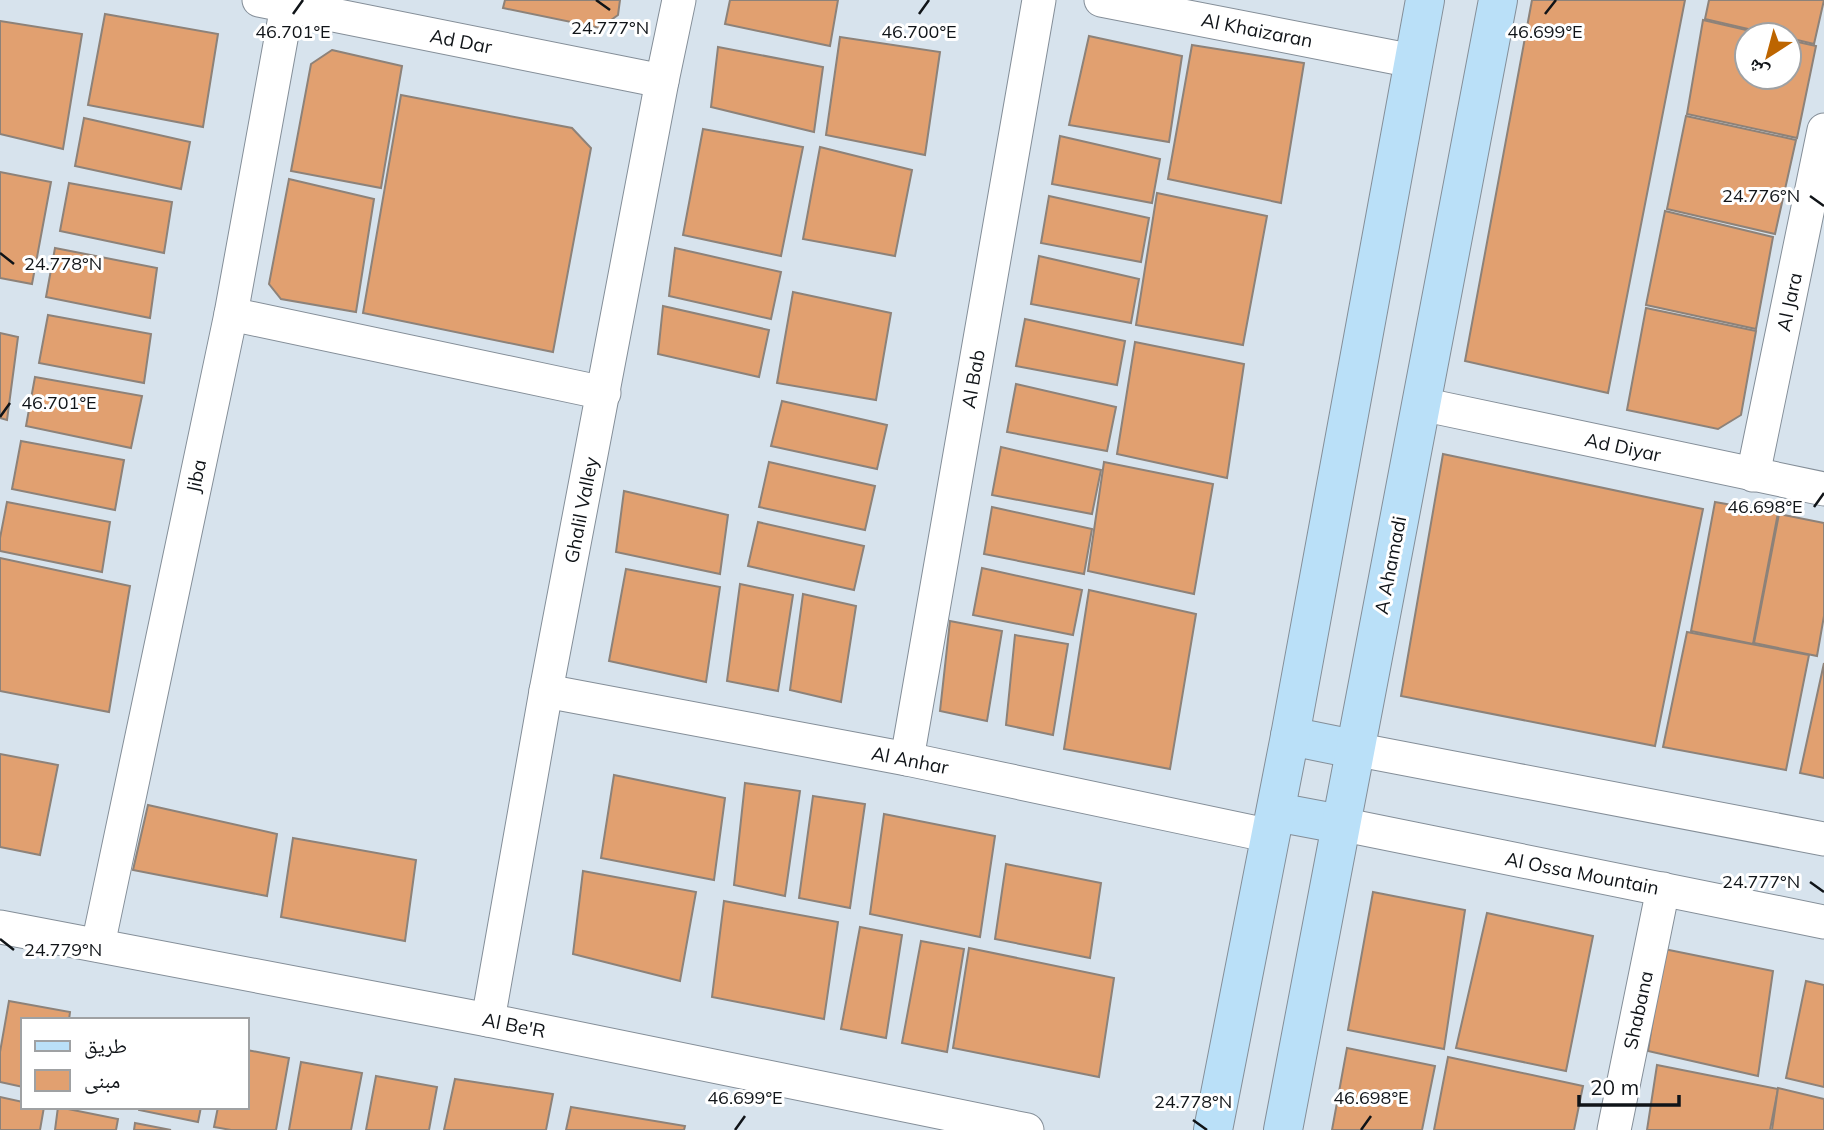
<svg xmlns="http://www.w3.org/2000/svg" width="1824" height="1130" font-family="Mulish,'Noto Naskh Arabic',sans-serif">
<rect width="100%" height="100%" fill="#d7e3ed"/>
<g fill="#e1a070" stroke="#8d8279" stroke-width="2">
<polygon points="505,0 620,0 618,15 600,28 503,8"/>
<polygon points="730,0 838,0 830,46 725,24"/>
<polygon points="1532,0 1685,0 1608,393 1465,361"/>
<polygon points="1709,0 1824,0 1814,44 1789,38 1789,35 1774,35 1705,19"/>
<polygon points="105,14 218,34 203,127 88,105"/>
<polygon points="1703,20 1768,35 1747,35 1747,77 1789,77 1789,40 1816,46 1797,138 1687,114"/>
<polygon points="0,21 82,34 63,149 0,134"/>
<polygon points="1089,36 1182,56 1169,142 1069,125"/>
<polygon points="840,37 940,52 925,155 826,135"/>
<polygon points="1192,45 1304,63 1281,203 1168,179"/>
<polygon points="718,47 823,67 814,132 711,107"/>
<polygon points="332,50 402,66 381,188 291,171 311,64"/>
<polygon points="401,95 572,128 591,148 553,352 363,313"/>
<polygon points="1686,116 1796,140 1775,234 1667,209"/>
<polygon points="84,118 190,142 181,189 75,166"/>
<polygon points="703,129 803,147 781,256 683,235"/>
<polygon points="1060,136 1160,159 1152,203 1052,184"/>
<polygon points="820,147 912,170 895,256 803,239"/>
<polygon points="0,172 51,182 32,284 0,278"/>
<polygon points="289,179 374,199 356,312 281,299 269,284"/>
<polygon points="69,183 172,202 164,253 60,231"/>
<polygon points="1157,193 1267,216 1243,345 1136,325"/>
<polygon points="1049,196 1149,218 1141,262 1041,243"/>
<polygon points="1665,211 1773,237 1756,329 1646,305"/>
<polygon points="55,248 157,268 150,318 46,297"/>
<polygon points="675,248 781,272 771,319 669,296"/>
<polygon points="1039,256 1139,279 1131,323 1031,304"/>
<polygon points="793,292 891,313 876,400 777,383"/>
<polygon points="663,306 769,330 759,377 658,354"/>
<polygon points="1646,308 1756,331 1741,415 1718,429 1627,410"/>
<polygon points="48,315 151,334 144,383 39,363"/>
<polygon points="1025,319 1125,341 1117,385 1016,366"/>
<polygon points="0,333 18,337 7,420 0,418"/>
<polygon points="1135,342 1244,364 1227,478 1117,454"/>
<polygon points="35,377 142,396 131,448 26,426"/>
<polygon points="1016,384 1116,407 1107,451 1007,432"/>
<polygon points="782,401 887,425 877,469 771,446"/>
<polygon points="21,441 124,460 115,510 12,489"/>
<polygon points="1001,447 1101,470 1092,514 992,495"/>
<polygon points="1443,454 1703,509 1655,746 1401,696"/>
<polygon points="769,462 875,486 865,530 759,507"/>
<polygon points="1104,462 1213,484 1194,594 1088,571"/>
<polygon points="624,491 728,515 720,574 616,552"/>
<polygon points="7,502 110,522 102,572 0,551 0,538"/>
<polygon points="1715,502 1778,513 1753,644 1691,631"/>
<polygon points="992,507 1092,529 1084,574 984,554"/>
<polygon points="1779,514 1824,523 1824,616 1817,656 1754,643"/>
<polygon points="758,522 864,546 854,590 748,566"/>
<polygon points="0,558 130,586 109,712 0,691"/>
<polygon points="982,568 1082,590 1073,635 973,615"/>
<polygon points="626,569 720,587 706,682 609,661"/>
<polygon points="740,584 793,595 778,691 727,681"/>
<polygon points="1089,590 1196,614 1170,769 1064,749"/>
<polygon points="803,594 856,606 841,702 790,690"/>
<polygon points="950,621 1002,631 987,721 940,711"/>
<polygon points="1687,632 1809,655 1786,770 1663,747"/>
<polygon points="1015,635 1068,644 1053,735 1006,725"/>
<polygon points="1824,663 1824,778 1800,773"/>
<polygon points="0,754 58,765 40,855 0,847"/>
<polygon points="614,775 725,798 714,880 601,858"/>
<polygon points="745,783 800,791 785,896 734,885"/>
<polygon points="813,796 865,804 850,908 799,898"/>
<polygon points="148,805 277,834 267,896 133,870"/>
<polygon points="884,814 995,836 980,937 870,914"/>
<polygon points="293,838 416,860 405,941 281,917"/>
<polygon points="1006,864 1101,883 1090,958 995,939"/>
<polygon points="583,871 696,892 680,981 573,954"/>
<polygon points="1373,892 1465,910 1444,1049 1348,1030"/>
<polygon points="724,901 838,922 824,1019 712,997"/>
<polygon points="1487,913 1593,936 1566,1071 1456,1048"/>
<polygon points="860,927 902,935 886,1038 841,1029"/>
<polygon points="921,941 964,949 947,1052 902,1043"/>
<polygon points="969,948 1114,978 1099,1077 953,1048"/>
<polygon points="1664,949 1773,971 1758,1076 1648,1051"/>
<polygon points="1806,981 1824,985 1824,1087 1786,1078"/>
<polygon points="9,1001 70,1012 69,1020 23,1020 23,1087 0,1082 0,1052"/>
<polygon points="1347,1048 1435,1066 1422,1130 1332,1130"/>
<polygon points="247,1050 289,1058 276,1130 231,1130 214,1127 218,1107 247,1107"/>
<polygon points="1448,1057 1583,1086 1574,1130 1434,1130"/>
<polygon points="301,1062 362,1073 351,1130 289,1130"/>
<polygon points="1657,1065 1778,1089 1770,1130 1647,1130"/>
<polygon points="376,1076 437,1087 429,1130 366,1130"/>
<polygon points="455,1079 553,1094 546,1130 444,1130"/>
<polygon points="1778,1088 1824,1099 1824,1130 1772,1130"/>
<polygon points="0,1097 23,1102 23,1107 44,1107 40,1130 0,1130"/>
<polygon points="58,1107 118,1119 116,1130 55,1130"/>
<polygon points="139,1107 201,1107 198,1122 139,1110"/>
<polygon points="571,1107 685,1126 684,1130 566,1130"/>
<polygon points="135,1123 171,1130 134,1130"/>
</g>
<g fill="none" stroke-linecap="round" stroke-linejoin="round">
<g stroke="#848e98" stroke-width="35">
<g id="street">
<polyline points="259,0 662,81"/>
<polyline points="1101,0 1413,61"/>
<polyline points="231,314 604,393"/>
<polyline points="1421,404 1824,489"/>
<polyline points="1753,475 1824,130"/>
<polyline points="546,691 907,759 1271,836"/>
<polyline points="1354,749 1824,839"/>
<polyline points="907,759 1039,0"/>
<polyline points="1340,824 1824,922"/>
<polyline points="0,927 488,1020 1027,1130"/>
<polyline points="98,945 231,314 287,6"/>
<polyline points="488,1020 546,691 662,81 679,0"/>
<polyline points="1614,1130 1663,889"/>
</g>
</g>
<g stroke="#848e98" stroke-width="40">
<g id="secondary">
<polyline points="1290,736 1354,749"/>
<polyline points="1276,812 1340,824"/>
<polyline points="1213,1130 1290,736 1425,0"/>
<polyline points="1283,1130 1498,0"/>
</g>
</g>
<use href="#street" stroke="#fff" stroke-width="33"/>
<use href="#secondary" stroke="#bae0f8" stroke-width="38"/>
</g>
<path fill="none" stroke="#101418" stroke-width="2.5" d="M 596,0 L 610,10M 293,14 L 303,0M 919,14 L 929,0M 1545,14 L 1556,0M 1810,196 L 1824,206M 0,253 L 14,264M 0,417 L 10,403M 1814,507 L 1824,493M 1810,882 L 1824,892M 0,939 L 14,950M 1193,1120 L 1207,1130M 735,1130 L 745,1116M 1361,1130 L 1371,1116"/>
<g text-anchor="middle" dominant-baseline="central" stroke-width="6" stroke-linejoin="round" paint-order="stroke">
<g font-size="19" fill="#101418" stroke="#fff">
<text transform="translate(1257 30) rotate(11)">Al Khaizaran</text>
<text transform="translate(461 41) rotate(11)">Ad Dar</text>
<text transform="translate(1789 302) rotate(-78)">Al Jara</text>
<text transform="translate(973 379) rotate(-80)">Al Bab</text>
<text transform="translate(1623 447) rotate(12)">Ad Diyar</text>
<text transform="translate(196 476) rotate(-78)">Jiba</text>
<text transform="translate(581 510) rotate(-79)">Ghalil Valley</text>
<text transform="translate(1390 565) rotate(-79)">A Ahamadi</text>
<text transform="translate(910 760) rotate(11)">Al Anhar</text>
<text transform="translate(1582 873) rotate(11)">Al Ossa Mountain</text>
<text transform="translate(1638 1010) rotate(-78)">Shabana</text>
<text transform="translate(514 1025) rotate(11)">Al Be'R</text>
</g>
</g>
<g font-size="18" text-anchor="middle" fill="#101418" stroke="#fff" stroke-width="6" stroke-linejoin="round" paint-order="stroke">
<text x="610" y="34">24.777°N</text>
<text x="293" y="38">46.701°E</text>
<text x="919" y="38">46.700°E</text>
<text x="1545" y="38">46.699°E</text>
<text x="1761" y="202">24.776°N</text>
<text x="63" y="270">24.778°N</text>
<text x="59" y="409">46.701°E</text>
<text x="1765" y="513">46.698°E</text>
<text x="1761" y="888">24.777°N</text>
<text x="63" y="956">24.779°N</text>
<text x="745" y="1104">46.699°E</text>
<text x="1371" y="1104">46.698°E</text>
<text x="1193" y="1108">24.778°N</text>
</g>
<rect x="21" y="1018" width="228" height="91" fill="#ffffff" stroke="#9fa1a3" stroke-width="2"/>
<rect x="35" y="1041" width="35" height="10" fill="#bae0f8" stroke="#9fa1a3" stroke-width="2"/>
<text x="84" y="1053" font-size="21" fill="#101418">طريق</text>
<rect x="35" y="1070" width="35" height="21" fill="#e1a070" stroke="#9fa1a3" stroke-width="2"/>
<text x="84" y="1088" font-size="21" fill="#101418">مبنى</text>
<g transform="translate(1768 56) rotate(216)"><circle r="33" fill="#ffffff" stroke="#9fa1a3" stroke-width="2"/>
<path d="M0-5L12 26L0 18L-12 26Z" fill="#bd6500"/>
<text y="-10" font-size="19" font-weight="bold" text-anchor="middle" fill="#101418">ش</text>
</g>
<path d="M1579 1095v10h100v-10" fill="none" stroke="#101418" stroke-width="3.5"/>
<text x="1590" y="1095" font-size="21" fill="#101418" stroke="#ffffff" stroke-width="5" paint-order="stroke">20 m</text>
</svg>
